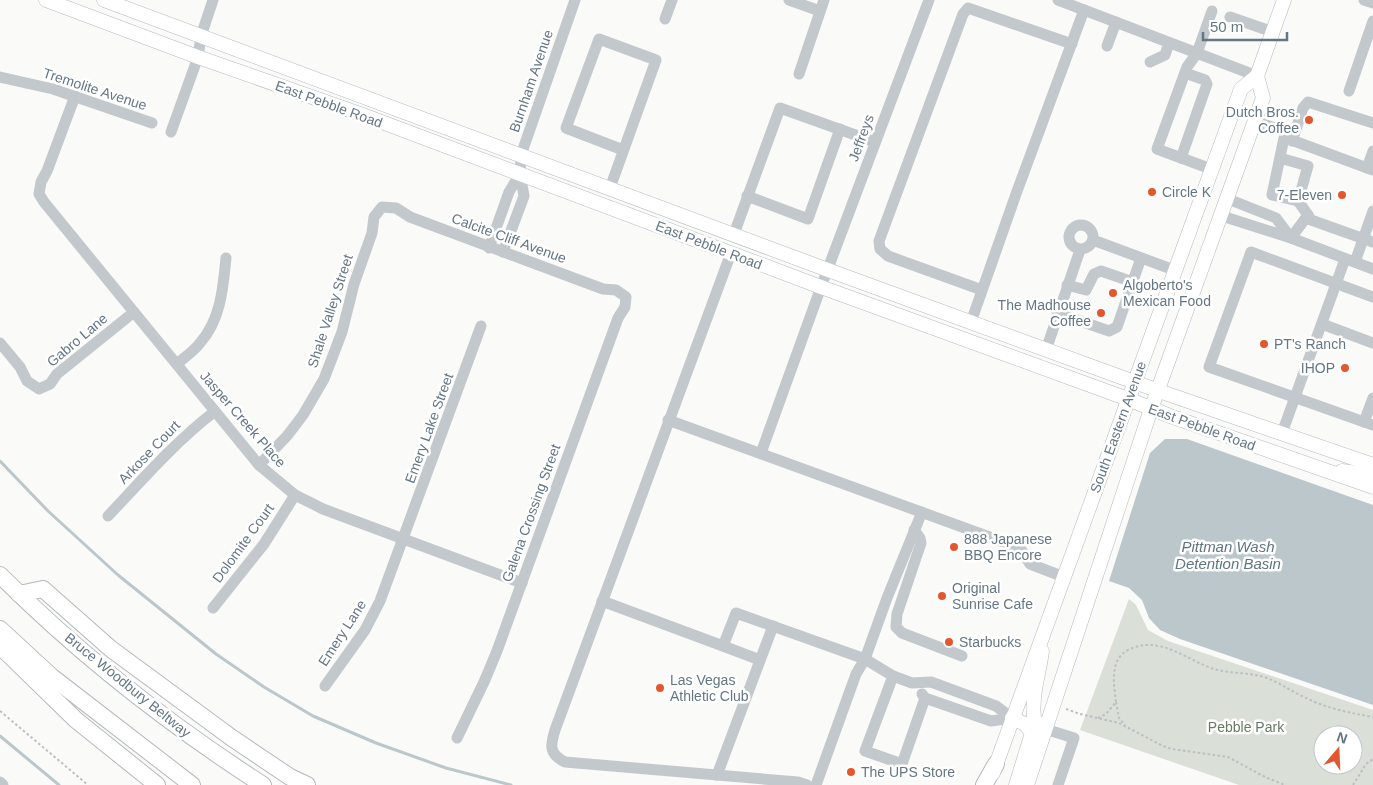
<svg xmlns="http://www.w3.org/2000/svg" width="1373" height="785" font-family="Helvetica,sans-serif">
<rect width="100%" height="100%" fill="#fafaf8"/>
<path fill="#dadfd7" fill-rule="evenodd" d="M 1129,599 L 1136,605 L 1148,630 L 1168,641 L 1373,710 L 1373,785 L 1239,785 L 1080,730 ZM 1323,735 L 1353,735 L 1353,765 L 1323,765 Z"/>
<polygon fill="#bbc7cb" points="1165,439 1187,439 1373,505 1373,705 1180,639 1160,630 1149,618 1142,600 1129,588 1109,581 1150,453"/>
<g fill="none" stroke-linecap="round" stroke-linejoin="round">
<g stroke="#bbc7cb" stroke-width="3">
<polyline points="0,461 48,511 118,575 216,654 264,687 313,716 376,743 446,768 511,785"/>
<polyline points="0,736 59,785"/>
</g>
<g stroke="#b5babe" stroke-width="15">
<g id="major">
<polyline points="46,0 198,57 363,115 821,287 1128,399 1170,416 1373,487"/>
<polyline points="104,0 828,270 1159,391 1373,465"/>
<polyline points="1342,471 1373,475"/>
<path d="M 1042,651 C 1039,675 1031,695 1034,720 L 1045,729"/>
<polyline points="1012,718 1025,724 1032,733 1016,785"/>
<polyline points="993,773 1241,89 1257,76 1284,0"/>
<polyline points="1027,785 1151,409 1263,98 1257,76"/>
</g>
</g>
<g stroke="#b4b9bd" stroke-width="18">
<g id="highway">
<path d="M 0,575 C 78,653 170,725 263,785"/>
<polyline points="19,594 43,589 111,649 232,738 290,777 307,785"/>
<polyline points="0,629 52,677 192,785"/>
<polyline points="0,646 76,720 157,785"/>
<polyline points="984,785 996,764"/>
</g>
</g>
<g stroke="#bbbfc2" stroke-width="2" stroke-dasharray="2.5 2.5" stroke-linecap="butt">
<polyline points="1116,702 1119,718 1125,725"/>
<polyline points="1066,709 1080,714 1119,723 1163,746 1172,749 1228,757 1265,777 1285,785"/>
<polyline points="0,711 88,785"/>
<path d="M 1098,718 L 1106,714 L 1116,702 C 1114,685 1109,660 1128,650 C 1159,634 1186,660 1214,669 C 1231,674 1250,672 1267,678 C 1280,683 1291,691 1304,697 C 1325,708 1350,713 1373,717"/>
<polyline points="1353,785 1366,764 1373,759"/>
</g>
<g stroke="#c3c8cc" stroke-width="11">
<polyline points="789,0 820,11"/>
<polyline points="1058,0 1257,76"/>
<polyline points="1364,0 1373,3"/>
<polyline points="1230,17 1273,32"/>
<polyline points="665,19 672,0"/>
<polyline points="1107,46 1116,22"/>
<polyline points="1150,62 1165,55 1169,43"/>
<polyline points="799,74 824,0"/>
<polyline points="0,77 53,89 152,123"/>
<polyline points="1349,91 1373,21"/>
<polyline points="75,96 47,171 41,182 39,194 44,202 259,465 295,495 323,509 522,583"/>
<polyline points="1255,121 1286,132 1284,138 1272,195 1298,201 1308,166 1280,158"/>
<polyline points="171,132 198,57 201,36 213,0"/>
<polyline points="1286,138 1373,170"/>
<polyline points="1292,141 1303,108 1308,102 1373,123"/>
<polyline points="1181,158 1207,84 1205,80 1185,73"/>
<polyline points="1367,168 1373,151"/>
<polyline points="1211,169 1157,149 1187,67 1197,53 1212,11"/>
<polyline points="610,188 656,60 599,39 566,128 623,150"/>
<polyline points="747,196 808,219 840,129"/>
<polyline points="1228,199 1276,218 1291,238"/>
<polyline points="1308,215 1311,220 1373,242"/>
<polyline points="1222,216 1291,238 1373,269"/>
<circle cx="1081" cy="237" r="12"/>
<polyline points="734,234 780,108 875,142"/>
<polyline points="1291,238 1308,215 1298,201"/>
<polyline points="1093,240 1174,270"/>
<polyline points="489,248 509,192 520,174"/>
<polyline points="503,252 524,196 520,174 521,155 575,0"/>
<path d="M 731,253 L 555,730 C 550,746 549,754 565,762 L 798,782 L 807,785"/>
<polyline points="1355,262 1373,211"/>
<polyline points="1067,285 1086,290 1094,274 1101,271 1133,282"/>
<polyline points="982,290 888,256 880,249 879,241 963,14 968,8 1072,44"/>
<polyline points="1373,297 1251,252 1209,367 1373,425"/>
<polyline points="1057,313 1109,331 1117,327 1141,258"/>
<polyline points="971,322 1016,194 1084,10"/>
<polyline points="1322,324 1373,343"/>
<polyline points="0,343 20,367 27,381 39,389 50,384 57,374 134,312"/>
<polyline points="1046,350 1080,250"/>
<path d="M 177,364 C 185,357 194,351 200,343 C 221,319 223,288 226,258"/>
<polyline points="668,420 1020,548 1030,564 1064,577"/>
<polyline points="1364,422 1373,398"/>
<polyline points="1282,433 1345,259"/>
<polyline points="761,453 821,287 929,0"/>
<polyline points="259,465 287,436 303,415 324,379 342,332 354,284 372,233 374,217 382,207 396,208 410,217 603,289 616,290 626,297 625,307 618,318 497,651 484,682 457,738"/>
<path d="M 108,516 C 142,480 175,442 214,412"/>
<polyline points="914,530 920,538 921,543 897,614 896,627 902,633 962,656"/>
<polyline points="602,601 723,646 736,613 865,659 893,676 912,683 931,682 996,706 1012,718"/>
<polyline points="213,608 264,544 295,495"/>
<polyline points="723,646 760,660"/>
<polyline points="893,676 865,751 902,764 925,698"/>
<polyline points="325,686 365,630 380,601 481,326"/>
<polyline points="922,694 925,698 991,721 1012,718"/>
<polyline points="1045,729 1074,738 1058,785"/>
<polyline points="717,775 773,626"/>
<polyline points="0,782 3,785"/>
<polyline points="816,785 856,674 865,659 887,598 922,512"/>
</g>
<use href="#major" stroke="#fff" stroke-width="14"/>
<use href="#highway" stroke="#fff" stroke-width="16"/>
</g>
<g fill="#e4572e" stroke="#fff" stroke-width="2">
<circle cx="1309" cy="120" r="5"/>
<circle cx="1152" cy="192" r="5"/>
<circle cx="1342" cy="195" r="5"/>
<circle cx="1113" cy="293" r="5"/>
<circle cx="1101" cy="313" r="5"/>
<circle cx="1264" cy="344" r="5"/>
<circle cx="1345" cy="368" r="5"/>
<circle cx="954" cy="547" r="5"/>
<circle cx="942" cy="596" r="5"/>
<circle cx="949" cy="642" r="5"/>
<circle cx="660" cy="688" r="5"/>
<circle cx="851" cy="772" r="5"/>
</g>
<g text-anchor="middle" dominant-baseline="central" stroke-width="5" stroke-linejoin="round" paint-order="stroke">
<g font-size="14" fill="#657683" stroke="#fff">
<text transform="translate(531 81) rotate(-71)">Burnham Avenue</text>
<text transform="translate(95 89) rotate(18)">Tremolite Avenue</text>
<text transform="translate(329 104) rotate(20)">East Pebble Road</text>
<text transform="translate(861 138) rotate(-70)">Jeffreys</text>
<text transform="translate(509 238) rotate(20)">Calcite Cliff Avenue</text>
<text transform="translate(709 245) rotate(21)">East Pebble Road</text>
<text transform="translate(330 311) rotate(-72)">Shale Valley Street</text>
<text transform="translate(77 340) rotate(-40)">Gabro Lane</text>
<text transform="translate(243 419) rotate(49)">Jasper Creek Place</text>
<text transform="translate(1118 427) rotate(-70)">South Eastern Avenue</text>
<text transform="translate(1202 427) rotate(20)">East Pebble Road</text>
<text transform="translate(429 428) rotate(-70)">Emery Lake Street</text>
<text transform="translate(149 452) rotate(-46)">Arkose Court</text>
<text transform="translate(531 513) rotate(-70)">Galena Crossing Street</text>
<text transform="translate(243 543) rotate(-54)">Dolomite Court</text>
<text transform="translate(342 633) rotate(-57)">Emery Lane</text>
<text transform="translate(128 685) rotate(39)">Bruce Woodbury Beltway</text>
</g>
<g font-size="14" fill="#657683" stroke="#fff" text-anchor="start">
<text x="1299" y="112" text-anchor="end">Dutch Bros.<tspan x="1299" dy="16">Coffee</tspan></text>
<text x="1162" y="192">Circle K</text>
<text x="1332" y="195" text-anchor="end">7-Eleven</text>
<text x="1123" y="285">Algoberto's<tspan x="1123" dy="16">Mexican Food</tspan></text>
<text x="1091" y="305" text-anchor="end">The Madhouse<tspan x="1091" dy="16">Coffee</tspan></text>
<text x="1274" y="344">PT's Ranch</text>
<text x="1335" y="368" text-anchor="end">IHOP</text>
<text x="964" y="539">888 Japanese<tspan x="964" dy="16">BBQ Encore</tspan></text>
<text x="952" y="588">Original<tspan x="952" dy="16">Sunrise Cafe</tspan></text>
<text x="959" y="642">Starbucks</text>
<text x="670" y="680">Las Vegas<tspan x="670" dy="16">Athletic Club</tspan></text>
<text x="861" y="772">The UPS Store</text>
</g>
<g font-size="14" fill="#687a64" stroke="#fff">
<text x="1246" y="727">Pebble Park</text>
</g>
<g font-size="15" font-style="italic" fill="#60757c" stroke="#fff">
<text x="1228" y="546">Pittman Wash<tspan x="1228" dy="17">Detention Basin</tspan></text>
</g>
</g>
<g transform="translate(1338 750) rotate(19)"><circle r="24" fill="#ffffff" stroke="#c1c8cd"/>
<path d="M0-4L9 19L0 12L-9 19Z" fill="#e4572e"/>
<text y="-8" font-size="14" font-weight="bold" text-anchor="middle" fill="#657683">N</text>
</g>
<path d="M1203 32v8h84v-8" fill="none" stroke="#657683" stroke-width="2.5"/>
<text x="1210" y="32" font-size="15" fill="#657683" stroke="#ffffff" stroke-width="4" paint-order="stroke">50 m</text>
</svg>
